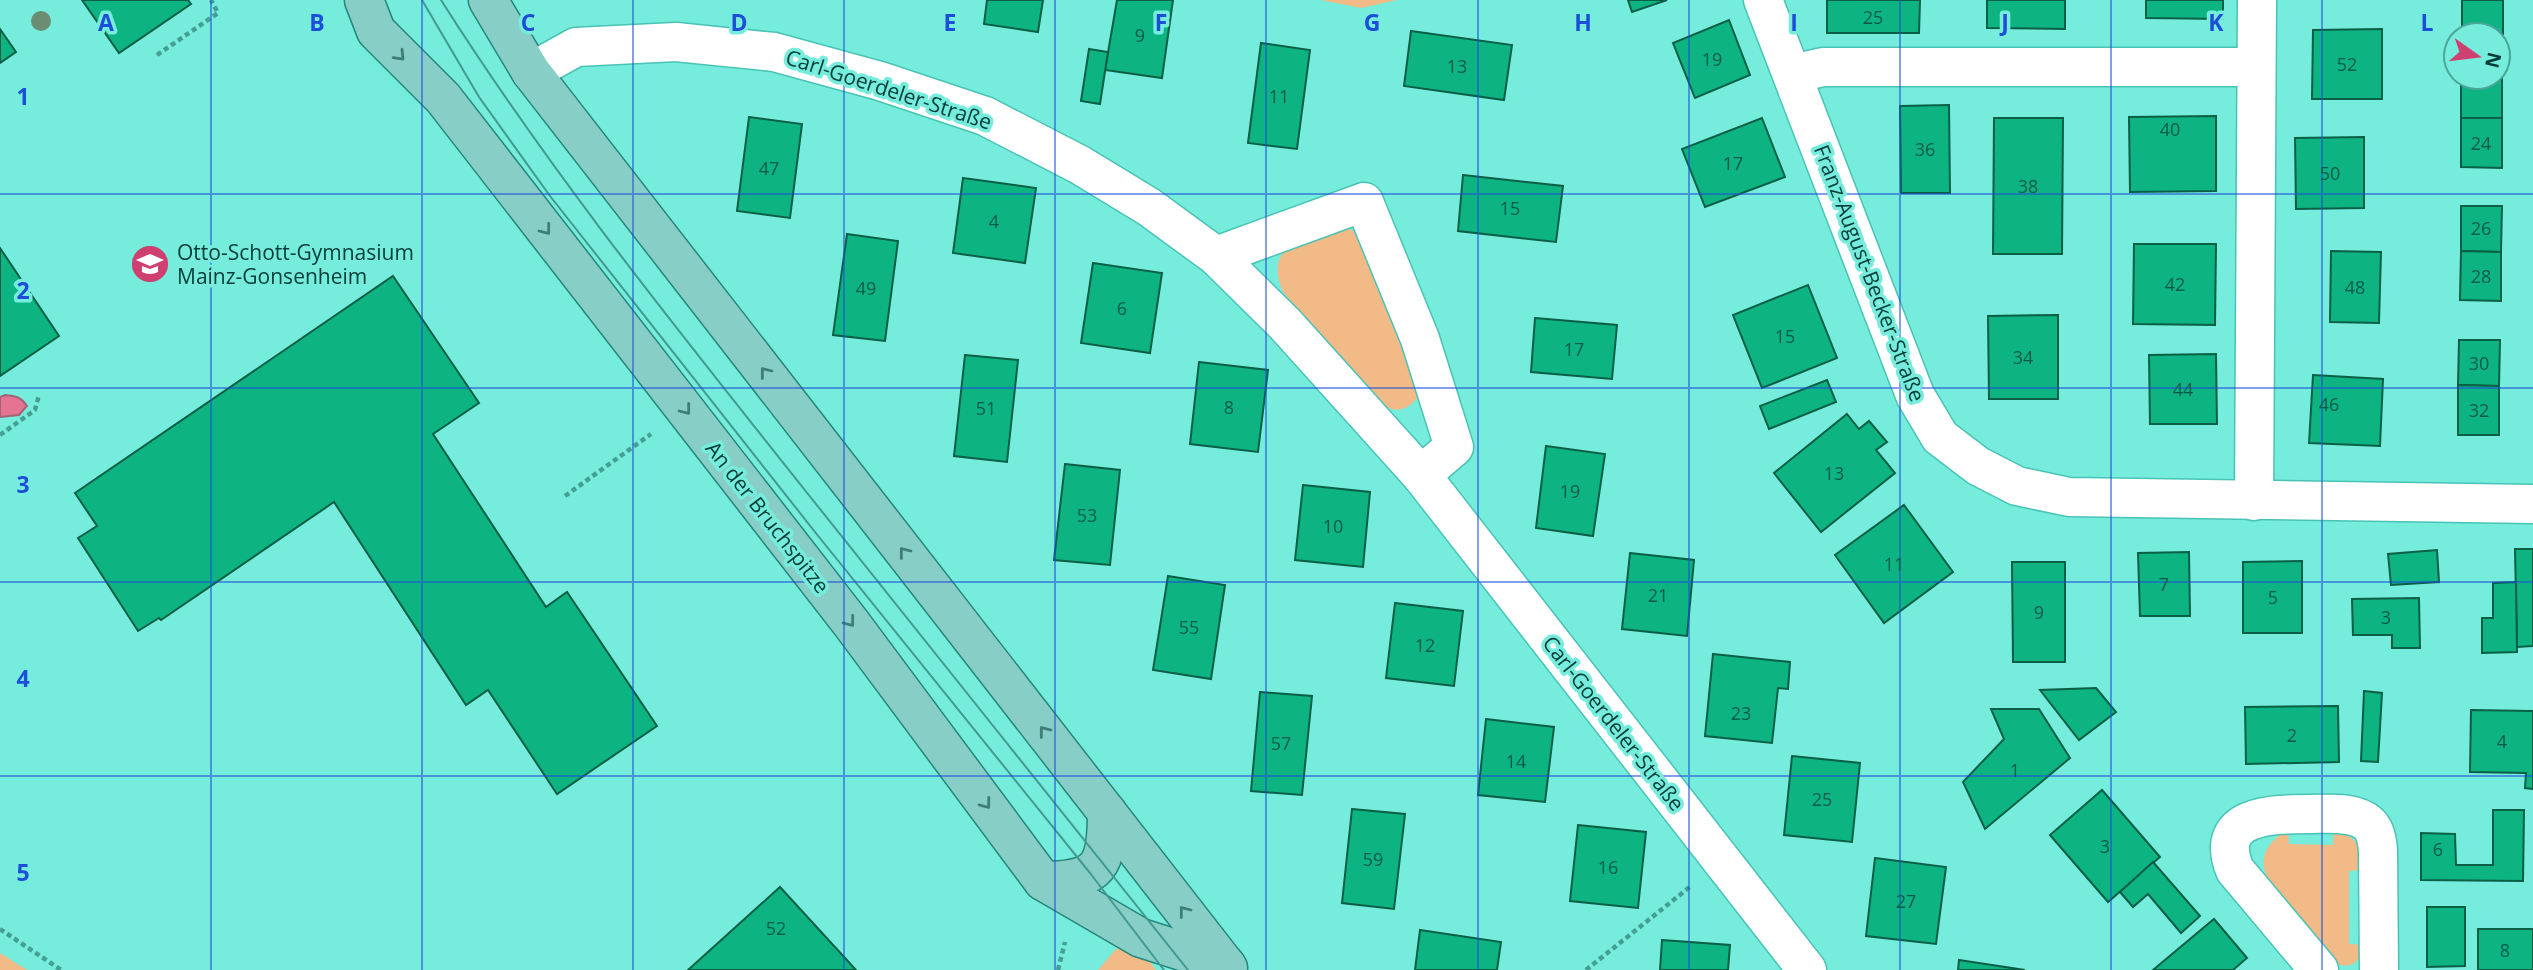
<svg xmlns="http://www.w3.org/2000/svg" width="2533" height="970" font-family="'Open Sans',sans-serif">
<rect width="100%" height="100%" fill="#76ecdd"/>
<g fill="#f1ba86">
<polygon points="1321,0 1397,0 1361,8"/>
<path d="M 1341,228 L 1350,229 L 1360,236 L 1417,383 L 1418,397 C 1405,414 1390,413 1376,399 L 1283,292 C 1262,243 1305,241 1341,228 Z"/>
<path d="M 2288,829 L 2289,844 L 2333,845 L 2334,829 C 2358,838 2360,845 2362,870 L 2349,871 L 2349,944 L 2362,945 C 2361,962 2351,970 2335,963 C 2321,946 2307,929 2293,913 C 2268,883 2244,857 2288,829 Z"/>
<polygon points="1129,948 1147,958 1156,970 1098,970 1116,949"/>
<polygon points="0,953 27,970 0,970"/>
</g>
<path fill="#e47492" stroke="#a16377" stroke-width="2" d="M 5,395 C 16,396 21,397 27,406 L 19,415 L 0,417 L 0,397 Z"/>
<g fill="#0db482" stroke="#0b5f44" stroke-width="2">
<polygon points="82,0 188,0 191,4 119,53"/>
<polygon points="987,0 1043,0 1038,32 984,24"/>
<polygon points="1117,0 1173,0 1162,78 1105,70"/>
<polygon points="1628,0 1667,0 1632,12"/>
<polygon points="1827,0 1920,0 1919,33 1827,33"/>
<polygon points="1987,0 2065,0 2065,29 1987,28"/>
<polygon points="2146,0 2223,0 2223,19 2146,18"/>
<polygon points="2462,0 2503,0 2503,34 2462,33"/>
<polygon points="1729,20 1750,75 1695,98 1673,43"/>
<polygon points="0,29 16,52 0,63"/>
<polygon points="2382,29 2382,99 2312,99 2313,30"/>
<polygon points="1411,31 1512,45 1504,100 1404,86"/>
<polygon points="1261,43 1310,50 1297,149 1248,143"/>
<polygon points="1089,49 1108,52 1100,104 1081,101"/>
<polygon points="2498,72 2502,72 2502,118 2461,118 2461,77 2498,77"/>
<polygon points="1949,105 1950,193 1901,193 1900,106"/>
<polygon points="2216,116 2216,191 2130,192 2129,117"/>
<polygon points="749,117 802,124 790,218 737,211"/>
<polygon points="1762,118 1785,177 1705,207 1682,149"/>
<polygon points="1994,118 2063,118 2062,254 1993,254"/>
<polygon points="2461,118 2502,118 2502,168 2461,167"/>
<polygon points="2364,137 2364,208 2296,209 2295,138"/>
<polygon points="1463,175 1563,186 1556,242 1458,231"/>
<polygon points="963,178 1036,188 1025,263 953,253"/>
<polygon points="2461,206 2502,206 2501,252 2461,251"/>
<polygon points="847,234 898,241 885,341 833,335"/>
<polygon points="2134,244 2216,244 2215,325 2133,324"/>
<polygon points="0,248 59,336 0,376"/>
<polygon points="2331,251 2381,252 2379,323 2330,322"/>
<polygon points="2461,251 2501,252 2501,301 2460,300"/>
<polygon points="1093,263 1162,273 1150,353 1081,343"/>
<polygon points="393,276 479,403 433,434 546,607 567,592 657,726 557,794 488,690 466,705 334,502 161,620 159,618 138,631 78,538 97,526 75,493"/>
<polygon points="1808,285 1837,358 1762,388 1733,315"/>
<polygon points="2058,315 2058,399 1989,399 1988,316"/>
<polygon points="1535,318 1617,325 1612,379 1531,372"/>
<polygon points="2459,340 2500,340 2499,386 2458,385"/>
<polygon points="2216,354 2217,424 2150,424 2149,355"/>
<polygon points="965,355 1018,360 1007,462 954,456"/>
<polygon points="1199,362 1268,370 1258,452 1190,444"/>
<polygon points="2313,375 2383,379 2380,446 2309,443"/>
<polygon points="1827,380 1836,402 1769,429 1760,406"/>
<polygon points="2458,385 2499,386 2499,435 2458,435"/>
<polygon points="1847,414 1859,429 1869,421 1887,442 1876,450 1895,473 1821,532 1774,473"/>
<polygon points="1546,446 1605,454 1593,536 1536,528"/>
<polygon points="1065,464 1120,470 1110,565 1054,560"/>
<polygon points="1303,485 1370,492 1363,567 1295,560"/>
<polygon points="1904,505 1953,572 1884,623 1835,555"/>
<polygon points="2515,549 2533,549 2533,646 2517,647"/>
<polygon points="2437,550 2439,582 2391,585 2388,554"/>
<polygon points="2189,552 2190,616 2140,616 2138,553"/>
<polygon points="1630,553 1694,560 1687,636 1622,629"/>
<polygon points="2302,561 2302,633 2243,633 2243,562"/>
<polygon points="2012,562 2065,562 2065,662 2013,662"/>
<polygon points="1168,576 1225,585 1211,679 1153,670"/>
<polygon points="2516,582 2517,652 2482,653 2482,618 2493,618 2493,583"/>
<polygon points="2419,598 2420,648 2392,648 2392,635 2353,635 2352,599"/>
<polygon points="1395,603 1463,611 1454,686 1386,678"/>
<polygon points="1713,654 1790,662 1788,689 1778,688 1772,743 1705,736"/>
<polygon points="2096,688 2116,712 2079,740 2040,690"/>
<polygon points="2364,691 2382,693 2378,762 2361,761"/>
<polygon points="1260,692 1312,696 1302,795 1251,791"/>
<polygon points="2338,706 2339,762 2246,764 2245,707"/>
<polygon points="1991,709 2039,709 2070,758 1985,829 1963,782 2004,739"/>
<polygon points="2471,710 2533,711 2533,789 2525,788 2526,773 2470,772"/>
<polygon points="1486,719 1554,727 1545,802 1478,795"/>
<polygon points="1792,756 1860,763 1852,842 1784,835"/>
<polygon points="2102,790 2160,857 2108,902 2050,835"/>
<polygon points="1352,809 1405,814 1394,909 1342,903"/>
<polygon points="2493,810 2524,810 2523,881 2421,880 2421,833 2455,834 2456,865 2493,865"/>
<polygon points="1578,825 1646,832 1638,908 1570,901"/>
<polygon points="1875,858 1946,867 1936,944 1866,936"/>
<polygon points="2153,862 2200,916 2181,933 2148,894 2133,907 2120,892"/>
<polygon points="780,887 856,970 688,970"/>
<polygon points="2427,907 2465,907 2465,966 2427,967"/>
<polygon points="2214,919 2247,958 2233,970 2153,970"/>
<rect x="2478" y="929" width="55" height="41"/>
<polygon points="1420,930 1501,942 1497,970 1415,970"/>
<polygon points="1662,940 1730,945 1728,970 1660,970"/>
<polygon points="1959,960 2025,970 1958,970"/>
</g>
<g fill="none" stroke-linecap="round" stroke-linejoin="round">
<g stroke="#49c3b5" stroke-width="41">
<g id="minor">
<polyline points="1763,0 1915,395 1940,437 1978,466 2017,486 2069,497 2533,504"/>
<polyline points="531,72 576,47 676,42 774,52 880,81 985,116 1080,165 1149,207 1216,256 1285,324 1421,475 1807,970"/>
<polyline points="1792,74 1823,67 2256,67"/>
<polyline points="1216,256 1364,202 1420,339 1454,447 1421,475"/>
<polyline points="2254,501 2257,0"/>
<path d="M 2319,970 L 2235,870 C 2212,814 2273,814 2311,814 C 2328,814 2355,811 2369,824 C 2376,831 2377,841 2378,850 L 2379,970"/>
</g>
</g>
<g stroke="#25867b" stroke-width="41">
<g id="major">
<polyline points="364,0 376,31 443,98 851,623 1043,881 1141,938 1226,965"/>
<polyline points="488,0 531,72 1228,968"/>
<path d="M 1043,881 C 1101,881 1107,865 1107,812"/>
</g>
</g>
<g stroke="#449f95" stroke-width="4.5" stroke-dasharray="5 3.5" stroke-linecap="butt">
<polyline points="157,55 218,13 211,0"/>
<polyline points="0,435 35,410 39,395"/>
<polyline points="565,496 651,434"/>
<polyline points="0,929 61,970"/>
<polyline points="1058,970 1065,942"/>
<polyline points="1586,970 1691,886"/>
</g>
<use href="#minor" stroke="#fff" stroke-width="38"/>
<use href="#major" stroke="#87cec6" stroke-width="38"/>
<g stroke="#419a90" stroke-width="2">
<polyline points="422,0 479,97 550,196 815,532 1090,873 1164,970"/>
<path d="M 441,0 C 550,172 677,329 804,489 C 932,649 1060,810 1188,970"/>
</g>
</g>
<circle fill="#6a8d73" cx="41" cy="21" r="10"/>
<defs><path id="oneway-chevron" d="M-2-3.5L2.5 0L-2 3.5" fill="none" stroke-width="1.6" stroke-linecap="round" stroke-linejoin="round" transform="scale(1.75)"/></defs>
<g stroke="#3f7e77">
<use href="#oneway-chevron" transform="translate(400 56) rotate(46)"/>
<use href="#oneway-chevron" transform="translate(546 230) rotate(52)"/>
<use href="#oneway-chevron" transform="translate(765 372) rotate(-128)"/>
<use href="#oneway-chevron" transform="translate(686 410) rotate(52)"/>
<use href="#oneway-chevron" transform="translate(904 552) rotate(-128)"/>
<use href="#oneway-chevron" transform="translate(850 622) rotate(52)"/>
<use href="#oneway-chevron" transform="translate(1044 731) rotate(-128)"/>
<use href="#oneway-chevron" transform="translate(986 804) rotate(53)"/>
<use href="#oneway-chevron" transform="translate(1184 911) rotate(-128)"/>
</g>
<path fill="none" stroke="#1d4ed8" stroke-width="2" stroke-opacity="0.55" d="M 211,0 L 211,970M 422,0 L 422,970M 633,0 L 633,970M 844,0 L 844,970M 1055,0 L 1055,970M 1266,0 L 1266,970M 1478,0 L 1478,970M 1689,0 L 1689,970M 1900,0 L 1900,970M 2111,0 L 2111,970M 2322,0 L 2322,970M 0,194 L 2533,194M 0,388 L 2533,388M 0,582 L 2533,582M 0,776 L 2533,776"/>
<defs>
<g id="school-disc" transform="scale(2.0125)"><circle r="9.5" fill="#cd406f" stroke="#76ecdd"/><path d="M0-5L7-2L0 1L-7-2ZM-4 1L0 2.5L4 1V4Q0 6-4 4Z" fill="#fff"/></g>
</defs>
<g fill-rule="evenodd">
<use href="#school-disc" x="150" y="264"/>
</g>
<g text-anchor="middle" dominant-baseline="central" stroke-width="7" stroke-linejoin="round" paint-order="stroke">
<g font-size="18" fill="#065a4a">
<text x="1873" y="17">25</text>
<text x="1140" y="35">9</text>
<text x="1712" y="59">19</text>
<text x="2347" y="64">52</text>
<text x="1457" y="66">13</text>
<text x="1279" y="96">11</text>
<text x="2170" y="129">40</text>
<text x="2481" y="143">24</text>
<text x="1925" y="149">36</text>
<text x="1733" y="163">17</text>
<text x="769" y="168">47</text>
<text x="2330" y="173">50</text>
<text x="2028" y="186">38</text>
<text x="1510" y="208">15</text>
<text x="994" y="221">4</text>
<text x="2481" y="228">26</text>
<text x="2481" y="276">28</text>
<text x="2175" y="284">42</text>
<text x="2355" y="287">48</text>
<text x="866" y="288">49</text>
<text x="1122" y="308">6</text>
<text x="1785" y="336">15</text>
<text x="1574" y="349">17</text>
<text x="2023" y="357">34</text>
<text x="2479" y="363">30</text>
<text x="2183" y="389">44</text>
<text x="2329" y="404">46</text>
<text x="1229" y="407">8</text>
<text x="986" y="408">51</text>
<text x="2479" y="410">32</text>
<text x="1834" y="473">13</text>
<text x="1570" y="491">19</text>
<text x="1087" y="515">53</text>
<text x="1333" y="526">10</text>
<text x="1894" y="564">11</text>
<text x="2164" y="584">7</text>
<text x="1658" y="595">21</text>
<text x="2273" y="597">5</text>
<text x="2039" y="612">9</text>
<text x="2386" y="617">3</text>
<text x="1189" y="627">55</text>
<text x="1425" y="645">12</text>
<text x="1741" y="713">23</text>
<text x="2292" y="735">2</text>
<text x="2502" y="741">4</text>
<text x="1281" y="743">57</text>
<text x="1516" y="761">14</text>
<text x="2015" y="770">1</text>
<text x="1822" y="799">25</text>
<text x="2105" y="846">3</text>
<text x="2438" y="849">6</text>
<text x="1373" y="859">59</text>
<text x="1608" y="867">16</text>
<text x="1906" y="901">27</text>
<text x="776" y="928">52</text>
<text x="2505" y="950">8</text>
</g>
<g font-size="21" fill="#043c37" stroke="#76ecdd">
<text transform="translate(889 89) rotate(18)">Carl-Goerdeler-Straße</text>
<text transform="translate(1870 273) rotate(69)">Franz-August-Becker-Straße</text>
<text transform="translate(768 517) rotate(52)">An der Bruchspitze</text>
<text transform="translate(1614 723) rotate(52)">Carl-Goerdeler-Straße</text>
</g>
<g font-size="21" fill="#043c37" stroke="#76ecdd" text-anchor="start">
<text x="177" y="252">Otto-Schott-Gymnasium<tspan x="177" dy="24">Mainz-Gonsenheim</tspan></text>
</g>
</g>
<g font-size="23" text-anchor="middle" font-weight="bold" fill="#1d4ed8" stroke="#76ecdd" stroke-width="7" stroke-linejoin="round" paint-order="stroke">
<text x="106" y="31">A</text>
<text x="317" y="31">B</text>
<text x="528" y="31">C</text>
<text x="739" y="31">D</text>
<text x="950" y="31">E</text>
<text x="1161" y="31">F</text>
<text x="1372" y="31">G</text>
<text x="1583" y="31">H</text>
<text x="1794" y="31">I</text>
<text x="2005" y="31">J</text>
<text x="2216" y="31">K</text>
<text x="2427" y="31">L</text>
<text x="23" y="105">1</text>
<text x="23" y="299">2</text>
<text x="23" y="493">3</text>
<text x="23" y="687">4</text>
<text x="23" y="881">5</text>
</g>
<g transform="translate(2477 56) rotate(104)"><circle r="33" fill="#76ecdd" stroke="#48a69b" stroke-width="2"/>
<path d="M0-5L12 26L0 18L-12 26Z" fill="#cd406f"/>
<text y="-10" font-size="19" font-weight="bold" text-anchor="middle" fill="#043c37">N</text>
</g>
</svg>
